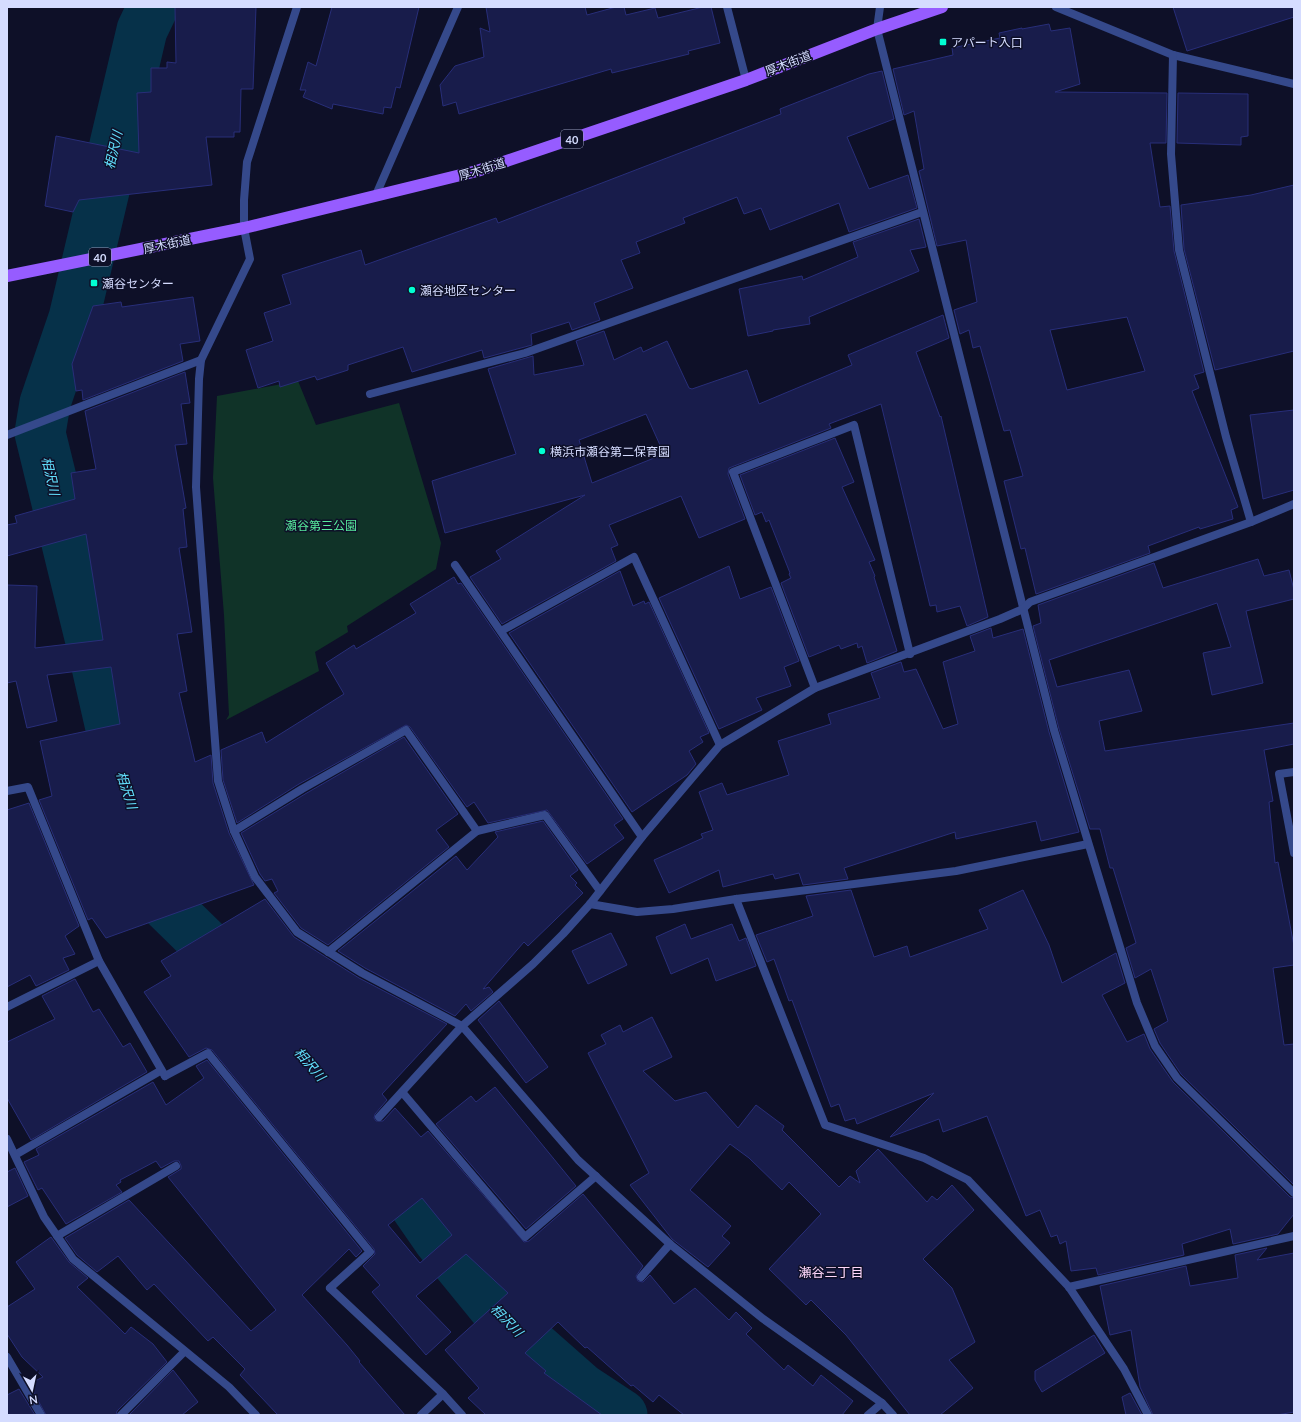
<svg xmlns="http://www.w3.org/2000/svg" width="1301" height="1422" font-family="Lato,'Noto Sans JP',sans-serif">
<rect width="100%" height="100%" fill="#0e1028"/>
<polygon fill="#103328" points="298,381 316,425 399,403 441,543 436,569 347,626 348,632 315,652 319,671 226,720 229,715 224,615 213,478 217,396"/>
<g fill="none" stroke-linecap="round" stroke-linejoin="round">
<g stroke="#063149" stroke-width="51">
<polyline points="153,7 142,30 74,318 45,403 40,433 95,658 121,772 164,903 212,950 246,990"/>
<polyline points="374,1146 439,1240 505,1321 581,1388 622,1415"/>
</g>
</g>
<g fill="#181c4b" stroke="#282e79" fill-rule="evenodd">
<polygon points="175,7 256,7 253,89 241,89 240,132 234,132 234,137 206,137 212,185 79,200 73,212 45,206 56,136 139,153 137,93 151,92 151,68 167,68 167,62 176,63"/>
<polygon points="332,7 419,7 400,88 396,87 391,108 384,107 383,114 333,104 332,109 303,97 306,90 300,90 308,62 316,66"/>
<polygon points="486,7 585,7 587,15 616,7 624,7 626,15 655,8 658,18 703,7 711,7 720,43 688,51 689,54 612,73 611,69 459,114 456,102 443,106 440,85 455,66 484,57 480,28 490,32"/>
<polygon points="1173,7 1294,7 1294,17 1187,51"/>
<path d="M 1049,24 L 1051,31 L 1070,28 L 1080,84 L 1055,92 L 1167,93 L 1166,143 L 1150,143 L 1160,207 L 1170,206 L 1174,251 L 1204,372 L 1194,375 L 1199,388 L 1192,391 L 1238,507 L 1231,510 L 1233,519 L 1200,529 L 1199,527 L 1148,546 L 1150,553 L 1036,594 L 1025,548 L 1021,549 L 1004,481 L 1023,476 L 1010,430 L 1004,431 L 980,346 L 973,348 L 969,330 L 960,334 L 954,310 L 977,302 L 966,240 L 937,246 L 919,171 L 924,169 L 914,111 L 904,115 L 893,69 L 953,55 L 952,48 L 1000,38 L 999,33 L 1022,28 L 1022,29 ZM 1127,317 L 1145,371 L 1067,390 L 1050,330 Z"/>
<polygon points="882,71 894,119 847,137 869,189 908,175 917,208 849,232 839,203 770,230 761,208 744,214 737,197 683,218 685,223 636,242 640,253 621,260 633,288 594,303 600,320 572,330 569,322 531,334 532,345 484,358 482,350 412,372 403,347 348,365 348,370 317,380 315,376 280,387 279,381 258,388 246,350 273,341 264,313 291,304 282,275 361,250 365,265 496,218 498,223 781,114 780,109 869,74"/>
<polygon points="1178,93 1248,94 1248,136 1241,137 1241,145 1177,143"/>
<polygon points="1294,185 1294,351 1215,370 1184,249 1181,205 1251,195"/>
<polygon points="919,219 926,247 910,250 919,271 809,317 810,324 773,330 773,331 748,336 739,289 802,276 803,280 858,257 853,242"/>
<polygon points="193,297 200,341 180,344 183,361 83,400 82,390 76,391 72,364 93,306 121,302 122,307"/>
<path d="M 943,315 L 949,338 L 916,352 L 940,417 L 941,416 L 988,617 L 967,626 L 960,606 L 937,612 L 936,605 L 930,606 L 881,404 L 829,424 L 831,428 L 729,468 L 728,474 L 745,519 L 699,538 L 681,496 L 609,525 L 618,545 L 611,548 L 616,561 L 502,624 L 470,577 L 501,559 L 496,551 L 585,495 L 445,533 L 432,481 L 516,454 L 488,369 L 533,356 L 534,375 L 584,365 L 576,341 L 604,331 L 614,360 L 641,347 L 643,352 L 667,341 L 689,388 L 692,389 L 747,370 L 759,404 L 852,365 L 848,355 ZM 646,414 L 664,454 L 592,483 L 579,440 Z"/>
<polygon points="185,372 190,403 181,404 187,444 175,445 186,508 183,509 187,547 179,548 192,632 177,634 187,691 179,693 195,762 211,755 213,783 229,833 254,885 106,938 92,918 88,920 39,800 52,796 40,741 120,724 111,667 47,675 57,721 27,728 16,681 7,683 7,585 37,586 35,648 103,640 86,534 7,556 7,525 17,523 15,516 75,499 71,473 96,469 85,411"/>
<polygon points="1294,410 1294,490 1263,499 1250,415"/>
<polygon points="835,438 854,482 842,487 875,560 869,562 875,576 874,577 897,651 867,663 862,646 858,648 857,643 841,649 839,645 809,657 781,583 791,578 789,574 790,573 769,520 766,522 762,512 755,515 740,475"/>
<polygon points="1258,559 1264,576 1289,570 1294,590 1294,599 1246,611 1263,683 1212,695 1203,653 1231,647 1217,603 1049,660 1057,687 1129,670 1142,711 1099,721 1105,751 1294,723 1294,744 1264,750 1273,801 1269,802 1275,863 1278,862 1294,946 1294,965 1273,968 1284,1045 1294,1044 1294,1185 1181,1074 1160,1043 1154,1029 1168,1021 1151,969 1135,978 1126,948 1136,943 1113,868 1110,868 1100,829 1090,829 1059,729 1033,626 1041,623 1038,605 1154,563 1163,588"/>
<polygon points="729,566 740,599 771,587 799,661 784,667 791,686 756,698 762,710 719,729 659,598"/>
<polygon points="620,571 633,606 644,601 645,604 649,602 709,733 700,737 703,742 689,751 696,764 687,775 632,812 509,633"/>
<polygon points="454,577 458,584 461,583 623,819 614,825 624,838 587,864 547,810 488,823 474,802 467,807 410,727 406,725 299,784 237,823 223,780 221,750 262,732 266,743 344,694 326,663 354,645 356,649 416,613 410,604"/>
<polygon points="991,628 993,638 1023,629 1049,732 1079,832 1041,841 1036,821 956,839 955,832 844,868 848,879 803,885 799,873 775,879 773,874 723,887 719,870 669,893 654,860 703,838 701,834 713,830 699,792 722,783 727,795 789,775 778,741 831,724 828,714 880,698 871,673 901,662 904,672 916,669 943,729 958,724 943,662 975,651 970,636"/>
<polygon points="404,737 458,814 436,830 449,847 328,945 301,928 274,893 278,891 272,879 265,881 260,874 241,833 305,794"/>
<polygon points="29,803 79,926 65,936 75,954 63,958 69,970 36,986 30,975 7,987 7,810"/>
<polygon points="543,821 578,870 570,876 577,883 575,885 583,893 528,946 524,942 483,989 489,987 493,992 471,1011 466,1004 455,1016 365,968 338,951 456,856 467,870 498,837 495,832"/>
<polygon points="851,890 874,957 907,946 910,957 988,929 979,910 1023,890 1049,945 1062,983 1116,953 1125,983 1102,995 1127,1042 1144,1034 1150,1049 1173,1082 1290,1197 1294,1198 1294,1214 1278,1234 1233,1244 1230,1229 1182,1244 1184,1255 1098,1275 1096,1268 1071,1271 1066,1241 1060,1244 1057,1235 1051,1237 1040,1210 1026,1216 987,1116 943,1132 939,1119 890,1137 934,1093 857,1124 855,1118 845,1121 839,1104 831,1107 792,1000 789,1001 774,959 767,962 756,935 813,916 806,896"/>
<path d="M 265,899 L 294,937 L 359,978 L 447,1024 L 382,1094 L 387,1100 L 375,1114 L 374,1118 L 376,1121 L 383,1121 L 395,1108 L 421,1137 L 428,1131 L 524,1242 L 529,1241 L 583,1194 L 643,1266 L 636,1276 L 638,1281 L 643,1282 L 650,1275 L 674,1304 L 695,1288 L 729,1320 L 736,1312 L 752,1328 L 746,1334 L 784,1370 L 788,1365 L 813,1386 L 821,1375 L 853,1401 L 842,1415 L 684,1415 L 659,1395 L 653,1402 L 633,1385 L 631,1386 L 587,1347 L 585,1348 L 558,1322 L 525,1353 L 546,1371 L 544,1373 L 602,1415 L 486,1415 L 468,1398 L 479,1388 L 445,1350 L 508,1293 L 466,1254 L 416,1296 L 451,1332 L 426,1355 L 372,1292 L 380,1285 L 363,1266 L 375,1254 L 374,1249 L 212,1050 L 206,1048 L 189,1057 L 144,992 L 171,976 L 161,961 ZM 422,1198 L 452,1235 L 420,1263 L 388,1225 Z"/>
<polygon points="685,924 691,939 732,924 739,941 746,938 756,966 716,981 708,958 671,974 656,937"/>
<polygon points="611,933 627,965 588,984 572,951"/>
<polygon points="75,979 93,1012 99,1009 123,1047 130,1043 147,1072 31,1140 7,1098 7,1042 55,1019 42,996"/>
<polygon points="499,1001 548,1067 526,1083 478,1020"/>
<polygon points="652,1017 672,1057 643,1071 675,1101 706,1092 738,1128 756,1105 784,1126 782,1130 839,1187 850,1176 860,1183 856,1171 878,1149 927,1202 932,1196 937,1200 952,1185 974,1210 923,1259 952,1288 975,1342 949,1360 973,1388 940,1415 910,1415 846,1335 811,1300 806,1305 769,1269 821,1214 789,1182 782,1190 749,1158 730,1144 690,1190 731,1226 722,1236 730,1243 708,1267 672,1239 630,1185 649,1173 588,1053 606,1044 601,1035 620,1025 623,1032"/>
<polygon points="207,1060 362,1251 356,1257 349,1249 302,1295 347,1345 360,1361 359,1362 405,1415 278,1415 240,1375 245,1369 213,1337 208,1341 154,1284 147,1290 118,1256 97,1272 77,1255 65,1238 129,1200 251,1331 276,1310 168,1177 181,1169 181,1166 179,1161 174,1161 161,1168 156,1161 120,1180 121,1182 116,1185 122,1192 66,1224 42,1188 38,1190 24,1162 39,1155 36,1149 153,1082 166,1105 204,1078 196,1066"/>
<polygon points="495,1087 576,1186 526,1229 436,1124 471,1096 476,1102"/>
<polygon points="15,1168 28,1196 7,1207 7,1172"/>
<polygon points="51,1237 69,1262 88,1278 77,1287 125,1334 131,1327 153,1344 167,1362 117,1411 116,1415 46,1415 29,1384 43,1377 22,1357 7,1334 7,1307 35,1289 16,1262"/>
<polygon points="1267,1248 1257,1260 1294,1253 1294,1412 1277,1415 1153,1415 1140,1387 1131,1330 1110,1335 1100,1286 1186,1266 1190,1286 1238,1278 1235,1255"/>
<polygon points="1094,1335 1105,1353 1042,1392 1035,1380 1035,1371"/>
<polygon points="173,1370 198,1402 182,1415 129,1415"/>
<polygon points="19,1389 35,1415 7,1415 7,1395"/>
<polygon points="1130,1393 1142,1415 1126,1415 1122,1397"/>
</g>
<g fill="none" stroke-linecap="round" stroke-linejoin="round">
<g stroke="#35498b" stroke-width="8">
<polyline points="370,394 525,353 922,212"/>
<polyline points="455,565 642,837"/>
<polyline points="501,631 634,557 720,745"/>
<polyline points="815,688 733,472 854,425 910,654"/>
<polyline points="1294,772 1279,774 1294,853"/>
<polyline points="234,831 302,789 406,730 477,831 545,815 600,891"/>
<polyline points="736,899 825,1125 924,1158 968,1180 1069,1287 1124,1369 1148,1415"/>
<polyline points="590,904 637,912 673,909 736,899 956,871 1088,844"/>
<polyline points="328,952 477,831"/>
<polyline points="7,1007 99,961"/>
<polyline points="165,1076 208,1053 370,1252 330,1288"/>
<polyline points="402,1092 525,1237 596,1176"/>
<polyline points="379,1117 462,1026"/>
<polyline points="15,1155 160,1071"/>
<polyline points="57,1236 176,1166"/>
<polyline points="641,1277 670,1244"/>
<polyline points="1069,1287 1294,1236"/>
<polyline points="7,1357 41,1415"/>
</g>
<g stroke="#35498b" stroke-width="8">
<polyline points="297,7 247,162 244,200 244,228 250,259 201,360 199,379 196,487 218,781 234,831 255,877 297,932 362,973 462,1026 578,1160 670,1244 762,1318 882,1403 893,1415"/>
<polyline points="727,7 746,80"/>
<polyline points="1056,7 1173,55 1294,84"/>
<polyline points="877,29 1054,730 1137,1003 1155,1046 1177,1078 1294,1193"/>
<polyline points="1173,55 1171,154 1179,250 1226,437 1251,522"/>
<polyline points="375,197 458,7"/>
<polyline points="7,435 201,360"/>
<polyline points="7,791 28,787 99,961 165,1076"/>
<polyline points="462,1026 533,964 563,934 590,904 642,837 720,745 815,688 1000,619 1023,609 1030,602 1251,522 1294,504"/>
<polyline points="7,1139 44,1217 73,1259 229,1387 256,1415"/>
<polyline points="330,1288 443,1394 462,1415"/>
<polyline points="121,1415 184,1352"/>
<polyline points="421,1415 443,1394"/>
<polyline points="868,1415 882,1403"/>
</g>
<polyline stroke="#35498b" stroke-width="8" points="877,29 880,7"/>
<polyline stroke="#965cff" stroke-width="12" points="7,276 244,228 477,171 746,80 877,29 942,7"/>
</g>
<g fill="#01ffd3" stroke="#0e1028" stroke-width="1.5">
<rect x="939" y="38" width="8" height="8" rx="2"/>
<rect x="90" y="279" width="8" height="8" rx="2"/>
<circle cx="412" cy="290" r="4"/>
<circle cx="542" cy="451" r="4"/>
</g>
<g text-anchor="middle" dominant-baseline="central" stroke-width="3" stroke-linejoin="round" paint-order="stroke">
<g fill="#0e1028" stroke="#999fbe" stroke-width="1">
<rect x="561" y="130" width="22" height="18" rx="3"/>
<rect x="89" y="248" width="22" height="18" rx="3"/>
</g>
<g font-size="11" font-weight="bold" fill="#d5dcff">
<text x="572" y="139">40</text>
<text x="100" y="257">40</text>
</g>
<g font-size="12" fill="#d5dcff" stroke="#0e1028" text-anchor="start">
<text x="951" y="42">アパート入口</text>
<text x="102" y="283">瀬谷センター</text>
<text x="420" y="290">瀬谷地区センター</text>
<text x="550" y="451">横浜市瀬谷第二保育園</text>
</g>
<g font-size="12" fill="#d5dcff" stroke="#0e1028">
<text transform="translate(788 63) rotate(-21)">厚木街道</text>
<text transform="translate(482 169) rotate(-17)">厚木街道</text>
<text transform="translate(167 244) rotate(-12)">厚木街道</text>
</g>
<g font-size="12" fill="#57e99d" stroke="#0e1028">
<text x="321" y="525">瀬谷第三公園</text>
</g>
<g font-size="13" font-style="italic" fill="#63e1ff" stroke="#0e1028">
<text transform="translate(113 150) rotate(-77)">相沢川</text>
<text transform="translate(51 476) rotate(77)">相沢川</text>
<text transform="translate(127 790) rotate(72)">相沢川</text>
<text transform="translate(310 1064) rotate(49)">相沢川</text>
<text transform="translate(507 1320) rotate(46)">相沢川</text>
</g>
<g font-size="13" fill="#ffd7fb" stroke="#0e1028">
<text x="831" y="1272">瀬谷三丁目</text>
</g>
</g>
<rect width="1301" height="1422" fill="none" stroke="#d5dcff" stroke-width="16"/>
<g transform="translate(32 1390) rotate(171)" stroke="#0e1028" stroke-width="3" paint-order="stroke">
<path d="M0-3L7 15L0 10L-7 15Z" fill="#d5dcff"/>
<text y="-6" font-size="11" font-weight="bold" text-anchor="middle" fill="#d5dcff">N</text>
</g>
</svg>
